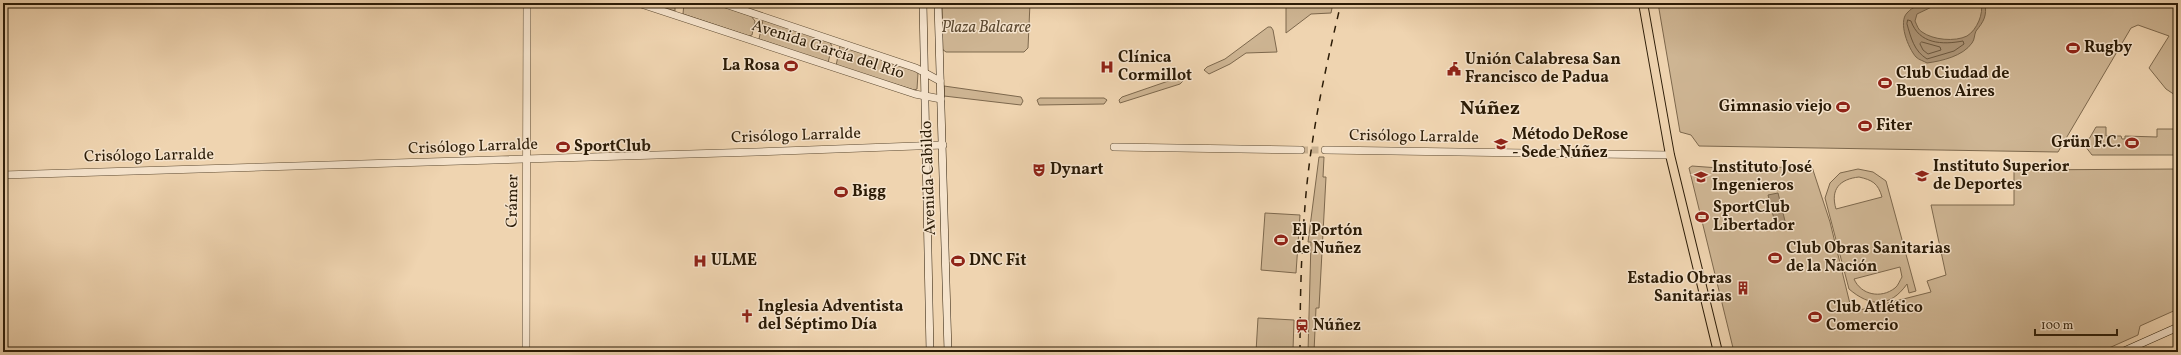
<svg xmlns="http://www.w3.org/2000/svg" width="2181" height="355" font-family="Vollkorn,serif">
<rect width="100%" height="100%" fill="#efd4b0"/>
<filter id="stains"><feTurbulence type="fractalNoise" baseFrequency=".005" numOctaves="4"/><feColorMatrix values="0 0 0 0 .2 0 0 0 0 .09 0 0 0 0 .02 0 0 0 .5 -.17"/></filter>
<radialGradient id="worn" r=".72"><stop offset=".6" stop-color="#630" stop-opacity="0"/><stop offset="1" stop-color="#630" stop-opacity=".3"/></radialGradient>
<g fill="#ceb593" stroke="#7d684d" fill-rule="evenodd">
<polygon points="649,3 675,3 675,11"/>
<polygon points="684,3 713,3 751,16 755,21 752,35 749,36 683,14"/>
<polygon points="942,3 1030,3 1028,48 1024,52 946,52 942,49"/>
<polygon points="1286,3 1333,3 1331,13 1311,14 1286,33"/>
<polygon points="1658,3 2178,3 2178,97 2166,89 2149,68 2169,36 2138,25 2131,28 2058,152 1699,146 1691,135 1680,132"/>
<polygon points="763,20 829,41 832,46 828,63 759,39"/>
<polygon points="1268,27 1271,27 1273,30 1277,52 1246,53 1230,64 1209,74 1204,70 1207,67 1225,59"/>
<polygon points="840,46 915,70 918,73 917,89 914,90 836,66"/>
<polygon points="1180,77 1184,80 1180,84 1120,103 1119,100 1122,97"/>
<polygon points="944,86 1021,97 1023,101 1021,105 944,96"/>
<polygon points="1040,98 1104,98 1107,100 1104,104 1039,105 1037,100"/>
<polygon points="2096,127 2106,127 2106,136 2121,136 2122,139 2125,139 2125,136 2157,137 2157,129 2178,129 2178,155 2092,155 2085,146"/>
<polygon points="1319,157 1324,157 1323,177 1326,177 1319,308 1316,308 1314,352 1308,352 1311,242 1308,242"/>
<polygon points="1692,166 1719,168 1812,167 1830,222 1852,312 1931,292 1927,281 1946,275 1931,205 2014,205 2014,170 2178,169 2178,309 2140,326 2138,335 2100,352 1734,352 1689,168"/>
<path d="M 1858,169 L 1873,172 L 1886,181 L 1916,291 L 1909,293 L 1907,284 C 1890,308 1870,307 1849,289 L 1825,198 L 1830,183 L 1840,173 ZM 1859,177 C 1872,180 1878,183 1882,197 L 1836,209 C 1830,189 1840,179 1859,177 ZM 1900,267 L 1902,277 C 1900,280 1898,286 1895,288 C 1881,299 1861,295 1854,279 Z"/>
<polygon points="1265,213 1300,215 1296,273 1261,270"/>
<polygon points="1258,318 1294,320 1293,350 1256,352"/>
</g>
<g fill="#ad9577" stroke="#79654a">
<path d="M 1926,3 L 1940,3 L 1917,14 L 1915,21 C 1917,25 1918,30 1922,32 C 1933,40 1955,42 1967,36 C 1977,30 1984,13 1981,3 L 1985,3 C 1987,16 1984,21 1976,31 C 1974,35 1975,39 1972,43 C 1963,56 1942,61 1927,63 C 1924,61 1919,60 1916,57 C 1908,48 1898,22 1907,13 C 1913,6 1919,6 1926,3 Z"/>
<polygon points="1778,193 1785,221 1775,223 1768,195"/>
</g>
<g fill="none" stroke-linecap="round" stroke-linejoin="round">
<g stroke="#6c583f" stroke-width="1">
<path d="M 1908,20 L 1911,21 C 1919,44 1942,45 1963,41 L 1964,44 L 1954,51 L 1927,59 C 1914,51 1911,38 1907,24 Z"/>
<polygon points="1922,42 1940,47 1941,50 1928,54 1923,50 1920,44"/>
</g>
<polyline stroke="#c8af8e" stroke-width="7" stroke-dasharray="7 3.5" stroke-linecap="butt" points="1301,150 1325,150"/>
<g stroke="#5d4a31" stroke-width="8">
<g id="tertiary">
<polyline points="638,3 915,94 941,99"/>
<polyline points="722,3 916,68 940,81"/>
<polyline points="1114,147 1301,150"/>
<polyline points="1325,150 1670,155"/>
<polyline points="3,175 756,152 943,145"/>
<polyline points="526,352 527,3"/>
</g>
</g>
<g stroke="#2c1c07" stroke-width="8">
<g id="secondary">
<polyline points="923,3 930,352"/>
<polyline points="938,3 948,352"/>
<polyline points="2122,352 2178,327"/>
</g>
</g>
<g stroke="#2c1c07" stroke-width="10">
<polyline id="primary" points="1643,3 1670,155 1718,352"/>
</g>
<use href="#tertiary" stroke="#f5e3cc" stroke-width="7"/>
<use href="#secondary" stroke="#f5e3cc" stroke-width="7"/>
<use href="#primary" stroke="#efd4b0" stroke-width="8"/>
<path stroke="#2c1c07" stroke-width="1.5" stroke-dasharray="7 7" stroke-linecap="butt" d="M 1300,352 C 1300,303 1301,255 1305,206 C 1310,138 1325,70 1341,3"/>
</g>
<defs>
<g id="stadium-bare" transform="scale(1.08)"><path d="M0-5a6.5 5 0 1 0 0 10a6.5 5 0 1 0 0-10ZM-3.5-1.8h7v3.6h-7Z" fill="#8f2418" stroke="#f5e3cc" stroke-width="2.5" paint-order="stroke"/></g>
<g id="hospital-bare" transform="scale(1.08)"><path d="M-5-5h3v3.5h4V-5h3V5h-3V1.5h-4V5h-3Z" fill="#8f2418" stroke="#f5e3cc" stroke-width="2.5" paint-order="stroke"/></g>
<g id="civic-bare" transform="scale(1.08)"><path d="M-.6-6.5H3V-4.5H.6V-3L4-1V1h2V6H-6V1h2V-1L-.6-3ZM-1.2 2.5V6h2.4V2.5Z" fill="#8f2418" stroke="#f5e3cc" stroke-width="2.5" paint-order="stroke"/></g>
<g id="university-bare" transform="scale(1.08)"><path d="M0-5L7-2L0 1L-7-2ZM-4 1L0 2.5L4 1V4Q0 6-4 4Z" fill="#8f2418" stroke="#f5e3cc" stroke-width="2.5" paint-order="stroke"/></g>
<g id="theatre-bare" transform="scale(1.08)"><path d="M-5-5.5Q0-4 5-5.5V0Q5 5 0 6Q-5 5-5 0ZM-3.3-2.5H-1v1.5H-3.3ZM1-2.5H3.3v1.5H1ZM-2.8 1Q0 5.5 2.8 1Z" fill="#8f2418" stroke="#f5e3cc" stroke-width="2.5" paint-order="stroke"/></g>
<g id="building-bare" transform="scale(1.08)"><path d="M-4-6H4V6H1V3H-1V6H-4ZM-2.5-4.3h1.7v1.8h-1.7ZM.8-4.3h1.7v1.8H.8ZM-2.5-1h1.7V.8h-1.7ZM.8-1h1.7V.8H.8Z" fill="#8f2418" stroke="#f5e3cc" stroke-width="2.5" paint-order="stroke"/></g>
<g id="church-bare" transform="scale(1.08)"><path d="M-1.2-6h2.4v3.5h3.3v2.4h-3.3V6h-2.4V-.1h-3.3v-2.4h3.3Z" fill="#8f2418" stroke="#f5e3cc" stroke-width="2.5" paint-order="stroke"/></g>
<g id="station-bare" transform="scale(1.08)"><path d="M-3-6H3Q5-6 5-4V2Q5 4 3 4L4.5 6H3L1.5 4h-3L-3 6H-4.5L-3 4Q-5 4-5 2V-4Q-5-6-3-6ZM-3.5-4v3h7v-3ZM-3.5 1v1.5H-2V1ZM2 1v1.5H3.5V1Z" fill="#8f2418" stroke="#f5e3cc" stroke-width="2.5" paint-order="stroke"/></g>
</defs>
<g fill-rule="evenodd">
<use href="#stadium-bare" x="2073" y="48"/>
<use href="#stadium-bare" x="791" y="66"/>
<use href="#hospital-bare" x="1107" y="67"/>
<use href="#civic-bare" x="1454" y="69"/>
<use href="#stadium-bare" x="1885" y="83"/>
<use href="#stadium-bare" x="1843" y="107"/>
<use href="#stadium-bare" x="1865" y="126"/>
<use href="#stadium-bare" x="2132" y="143"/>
<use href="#university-bare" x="1501" y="144"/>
<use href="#stadium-bare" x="563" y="147"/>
<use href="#theatre-bare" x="1039" y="170"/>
<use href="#university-bare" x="1922" y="176"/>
<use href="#university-bare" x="1701" y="177"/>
<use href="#stadium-bare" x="841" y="192"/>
<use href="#stadium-bare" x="1702" y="217"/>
<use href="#stadium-bare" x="1281" y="240"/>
<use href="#stadium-bare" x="1775" y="258"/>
<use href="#hospital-bare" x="700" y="261"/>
<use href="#stadium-bare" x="958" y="261"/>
<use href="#building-bare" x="1743" y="288"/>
<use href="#church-bare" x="747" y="316"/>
<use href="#stadium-bare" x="1815" y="317"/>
<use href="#station-bare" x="1302" y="326"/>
</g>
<g text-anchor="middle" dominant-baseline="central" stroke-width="3" stroke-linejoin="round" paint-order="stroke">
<g font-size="16" font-style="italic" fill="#5d4a31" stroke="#f5e3cc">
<text x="986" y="28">Plaza Balcarce</text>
</g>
<g font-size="16" font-weight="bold" fill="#2c1c07" stroke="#f5e3cc" text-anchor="start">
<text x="2084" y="48">Rugby</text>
<text x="1118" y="58">Clínica<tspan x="1118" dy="18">Cormillot</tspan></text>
<text x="1465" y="60">Unión Calabresa San<tspan x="1465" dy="18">Francisco de Padua</tspan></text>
<text x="780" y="66" text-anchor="end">La Rosa</text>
<text x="1896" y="74">Club Ciudad de<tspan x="1896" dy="18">Buenos Aires</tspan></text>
<text x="1832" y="107" text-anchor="end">Gimnasio viejo</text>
<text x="1876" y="126">Fiter</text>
<text x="1512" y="135">Método DeRose<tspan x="1512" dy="18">- Sede Núñez</tspan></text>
<text x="2121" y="143" text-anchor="end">Grün F.C.</text>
<text x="574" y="147">SportClub</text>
<text x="1933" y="167">Instituto Superior<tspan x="1933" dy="18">de Deportes</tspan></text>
<text x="1712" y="168">Instituto José<tspan x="1712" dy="18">Ingenieros</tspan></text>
<text x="1050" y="170">Dynart</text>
<text x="852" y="192">Bigg</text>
<text x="1713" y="208">SportClub<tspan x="1713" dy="18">Libertador</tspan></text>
<text x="1292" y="231">El Portón<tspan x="1292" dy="18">de Nuñez</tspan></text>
<text x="1786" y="249">Club Obras Sanitarias<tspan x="1786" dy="18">de la Nación</tspan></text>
<text x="711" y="261">ULME</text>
<text x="969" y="261">DNC Fit</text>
<text x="1732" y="279" text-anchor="end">Estadio Obras<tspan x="1732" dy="18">Sanitarias</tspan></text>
<text x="758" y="307">Inglesia Adventista<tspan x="758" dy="18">del Séptimo Día</tspan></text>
<text x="1826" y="308">Club Atlético<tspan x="1826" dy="18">Comercio</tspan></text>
<text x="1313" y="326">Núñez</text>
</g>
<g font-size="16" fill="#2c1c07" stroke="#f5e3cc">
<text transform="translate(828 50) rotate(18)">Avenida García del Río</text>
<text transform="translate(796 136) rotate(-2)">Crisólogo Larralde</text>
<text transform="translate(1414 137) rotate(1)">Crisólogo Larralde</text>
<text transform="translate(473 147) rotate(-2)">Crisólogo Larralde</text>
<text transform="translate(149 156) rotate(-1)">Crisólogo Larralde</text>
<text transform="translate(929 178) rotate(-92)">Avenida Cabildo</text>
<text transform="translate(513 201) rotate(-89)">Crámer</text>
</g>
<g font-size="20" font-weight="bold" fill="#2c1c07" stroke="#f5e3cc">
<text x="1490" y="109">Núñez</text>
</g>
</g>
<rect width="2181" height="355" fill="none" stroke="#efd4b0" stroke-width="16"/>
<rect x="4" y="4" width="2173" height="347" fill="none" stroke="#2c1c07" stroke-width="2"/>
<rect x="8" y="8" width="2165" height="339" fill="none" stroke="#2c1c07"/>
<path d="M2035 329v6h82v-6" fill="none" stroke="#2c1c07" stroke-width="2"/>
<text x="2041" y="329" font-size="12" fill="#2c1c07" stroke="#f5e3cc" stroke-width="3" paint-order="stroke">100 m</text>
<rect width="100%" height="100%" filter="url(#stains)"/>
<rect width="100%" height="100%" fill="url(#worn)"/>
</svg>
